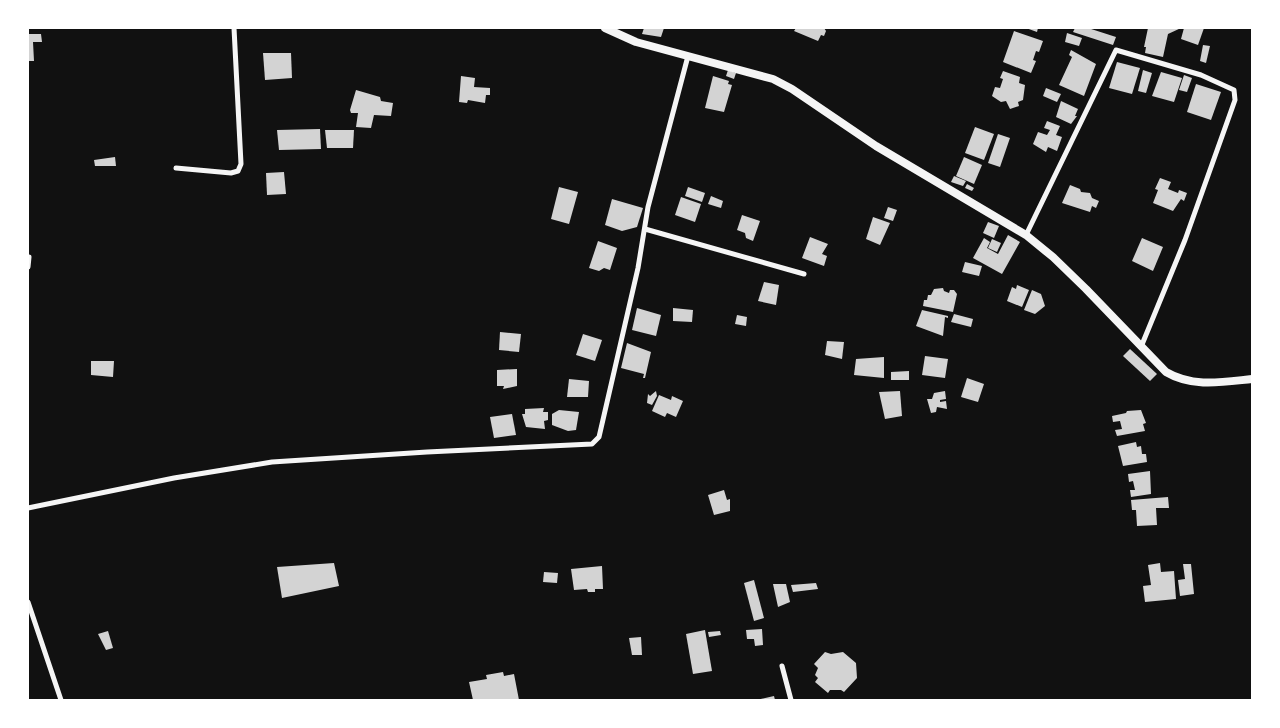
<svg xmlns="http://www.w3.org/2000/svg" width="1280" height="728" font-family="Mulish,sans-serif">
<rect width="100%" height="100%" fill="#111"/>
<g fill="#d3d3d3">
<polygon points="644,28 664,28 661,37 642,34"/>
<polygon points="796,28 824,28 826,31 824,36 821,35 818,41 794,31"/>
<polygon points="1026,28 1038,28 1037,32"/>
<polygon points="1075,28 1088,28 1116,37 1113,45 1073,32"/>
<polygon points="1148,28 1181,28 1168,34 1163,57 1145,53 1146,47 1144,47"/>
<polygon points="1184,28 1204,28 1198,45 1181,39"/>
<polygon points="1014,31 1043,41 1039,52 1036,51 1033,60 1036,61 1031,73 1003,62"/>
<polygon points="1067,33 1082,38 1079,46 1065,42"/>
<polygon points="28,34 41,34 42,42 33,42 34,61 28,61"/>
<polygon points="1203,45 1210,46 1206,63 1200,61"/>
<polygon points="1071,50 1096,64 1084,96 1059,85 1072,57 1069,55"/>
<polygon points="263,53 291,53 292,78 265,80"/>
<polygon points="1117,62 1140,68 1132,94 1109,88"/>
<polygon points="728,70 736,73 734,79 726,76"/>
<polygon points="1143,70 1152,73 1146,93 1138,91"/>
<polygon points="1003,71 1020,77 1019,83 1025,85 1023,100 1018,102 1019,106 1010,109 1006,101 1001,102 992,96 995,87 1000,88 1003,79 1000,78"/>
<polygon points="1161,72 1182,78 1174,102 1152,96"/>
<polygon points="1184,75 1192,78 1187,92 1179,90"/>
<polygon points="461,76 475,78 474,87 490,88 490,95 486,95 485,103 468,100 467,103 459,102"/>
<polygon points="713,76 729,81 728,84 732,85 724,112 705,108"/>
<polygon points="1196,84 1221,92 1211,120 1187,112"/>
<polygon points="1046,88 1061,94 1057,102 1043,96"/>
<polygon points="356,90 380,97 381,101 393,103 391,116 374,115 371,128 356,127 358,113 351,113 350,110"/>
<polygon points="1061,101 1078,109 1075,116 1077,116 1071,124 1056,117"/>
<polygon points="1047,121 1060,126 1056,135 1062,137 1057,151 1048,147 1046,152 1033,144 1038,132 1047,135 1050,130 1044,128"/>
<polygon points="975,127 994,134 984,160 965,153"/>
<polygon points="320,129 321,149 279,150 277,130"/>
<polygon points="325,130 354,130 353,148 327,148"/>
<polygon points="998,134 1010,138 1000,167 988,163"/>
<polygon points="115,157 116,166 95,166 94,160"/>
<polygon points="964,157 982,165 974,184 956,176"/>
<polygon points="284,172 286,194 267,195 266,173"/>
<polygon points="954,176 966,181 963,186 951,182"/>
<polygon points="1160,178 1171,182 1168,189 1178,193 1179,190 1187,193 1184,201 1181,199 1173,211 1153,203 1158,190 1155,189"/>
<polygon points="967,184 974,188 972,191 965,188"/>
<polygon points="1070,185 1080,189 1081,192 1090,193 1092,198 1099,201 1096,208 1092,206 1090,212 1062,203"/>
<polygon points="559,187 578,192 569,224 551,219"/>
<polygon points="688,187 705,193 702,202 685,196"/>
<polygon points="711,196 723,201 721,208 708,204"/>
<polygon points="681,197 701,204 695,222 675,215"/>
<polygon points="612,199 643,208 637,227 622,231 605,225"/>
<polygon points="888,207 897,210 893,221 884,218"/>
<polygon points="742,215 760,221 753,241 746,238 745,233 737,230"/>
<polygon points="873,217 890,223 880,245 866,239"/>
<polygon points="988,222 999,226 994,238 983,233"/>
<polygon points="1008,235 1020,242 1002,274 973,258 984,238 990,242 987,248 998,254"/>
<polygon points="810,237 828,244 822,254 827,256 824,266 802,258"/>
<polygon points="1142,238 1163,247 1153,271 1132,261"/>
<polygon points="992,239 1001,243 997,252 988,248"/>
<polygon points="598,241 617,248 610,270 604,268 599,271 589,268"/>
<polygon points="965,262 982,266 979,276 962,272"/>
<polygon points="764,282 779,285 776,305 758,301"/>
<polygon points="1017,285 1029,290 1022,307 1007,301 1012,287 1016,289"/>
<polygon points="943,288 944,291 949,293 950,290 954,290 957,294 953,312 923,306 924,300 927,300 928,295 931,295 934,289"/>
<polygon points="1032,290 1041,294 1045,306 1035,314 1024,310"/>
<polygon points="637,308 661,315 656,336 632,330"/>
<polygon points="673,308 693,310 692,322 673,321"/>
<polygon points="922,310 948,316 948,318 945,317 943,336 916,326"/>
<polygon points="954,314 973,319 971,327 951,322"/>
<polygon points="737,315 747,317 746,326 735,324"/>
<polygon points="500,332 521,334 519,352 499,350"/>
<polygon points="583,334 602,340 595,361 576,355"/>
<polygon points="827,341 844,342 842,359 825,355"/>
<polygon points="627,343 651,352 645,378 643,378 644,374 621,368"/>
<polygon points="1130,349 1157,374 1150,381 1123,356"/>
<polygon points="925,356 948,359 945,378 922,375"/>
<polygon points="884,357 884,378 854,375 856,359"/>
<polygon points="91,361 114,361 113,377 91,375"/>
<polygon points="517,369 517,386 503,389 504,386 497,386 497,370"/>
<polygon points="909,371 909,380 891,380 891,372"/>
<polygon points="967,378 984,384 978,402 961,397"/>
<polygon points="569,379 589,381 588,397 567,397"/>
<polygon points="656,391 657,396 652,405 647,403 648,394 650,396"/>
<polygon points="900,391 902,416 885,419 879,392"/>
<polygon points="945,391 946,399 940,400 940,402 946,401 947,409 937,407 936,412 931,413 927,399 932,399 934,393"/>
<polygon points="659,395 671,400 672,396 683,401 676,417 667,413 665,417 652,411"/>
<polygon points="544,408 543,412 548,412 548,420 544,421 545,429 526,427 522,414 525,414 525,409"/>
<polygon points="559,410 579,412 576,430 568,431 552,425 552,414"/>
<polygon points="1141,410 1146,423 1143,424 1145,431 1117,436 1115,430 1122,429 1120,421 1113,422 1112,416 1126,413 1127,411"/>
<polygon points="512,414 516,435 494,438 490,417"/>
<polygon points="1136,442 1137,447 1141,446 1142,454 1146,454 1147,462 1123,466 1118,446"/>
<polygon points="1150,471 1151,494 1131,497 1130,490 1135,490 1133,481 1129,482 1128,474"/>
<polygon points="724,490 727,500 730,499 730,511 714,515 708,495"/>
<polygon points="1168,497 1169,508 1156,508 1157,525 1137,526 1136,510 1132,510 1131,500"/>
<polygon points="334,563 339,586 282,598 277,567"/>
<polygon points="1160,563 1161,572 1174,571 1176,599 1145,602 1143,586 1151,585 1148,565"/>
<polygon points="1183,564 1191,564 1194,594 1180,596 1178,580 1185,579"/>
<polygon points="602,566 603,589 595,589 595,592 588,592 587,589 574,590 571,569"/>
<polygon points="544,572 558,573 557,583 543,582"/>
<polygon points="754,580 764,618 754,621 744,583"/>
<polygon points="816,583 818,589 793,592 791,585"/>
<polygon points="773,584 786,584 790,602 778,607"/>
<polygon points="762,629 763,645 755,646 754,639 747,639 746,630"/>
<polygon points="705,630 712,671 693,674 686,634"/>
<polygon points="108,631 113,648 106,650 98,634"/>
<polygon points="720,631 721,635 709,637 708,632"/>
<polygon points="641,637 642,655 632,655 629,638"/>
<polygon points="825,652 831,654 843,652 856,663 857,678 844,692 841,690 830,690 828,693 815,682 818,678 815,675 818,668 814,664"/>
<polygon points="503,672 504,676 514,674 519,700 473,700 469,682 487,679 486,675"/>
<polygon points="774,696 775,700 756,700"/>
</g>
<g fill="none" stroke-linecap="round" stroke-linejoin="round">
<g stroke="#f5f5f5" stroke-width="5">
<polyline points="176,168 231,173 238,171 241,164 234,28"/>
<polyline points="645,229 804,274"/>
<polyline points="1026,235 1116,50 1201,75 1234,90 1235,100 1185,240 1141,347"/>
<polyline points="28,267 29,257"/>
<polyline points="28,508 174,478 272,462 427,452 592,444 599,437 638,268 648,207 688,56"/>
<polyline points="28,602 61,700"/>
<polyline points="782,666 791,700"/>
</g>
<path stroke="#f5f5f5" stroke-width="8" d="M 605,28 L 636,42 L 773,79 L 792,89 L 876,146 L 1026,235 L 1053,257 L 1086,289 L 1166,372 C 1193,388 1223,382 1252,379"/>
</g>
<rect width="1280" height="728" fill="none" stroke="#ffffff" stroke-width="58"/>
</svg>
